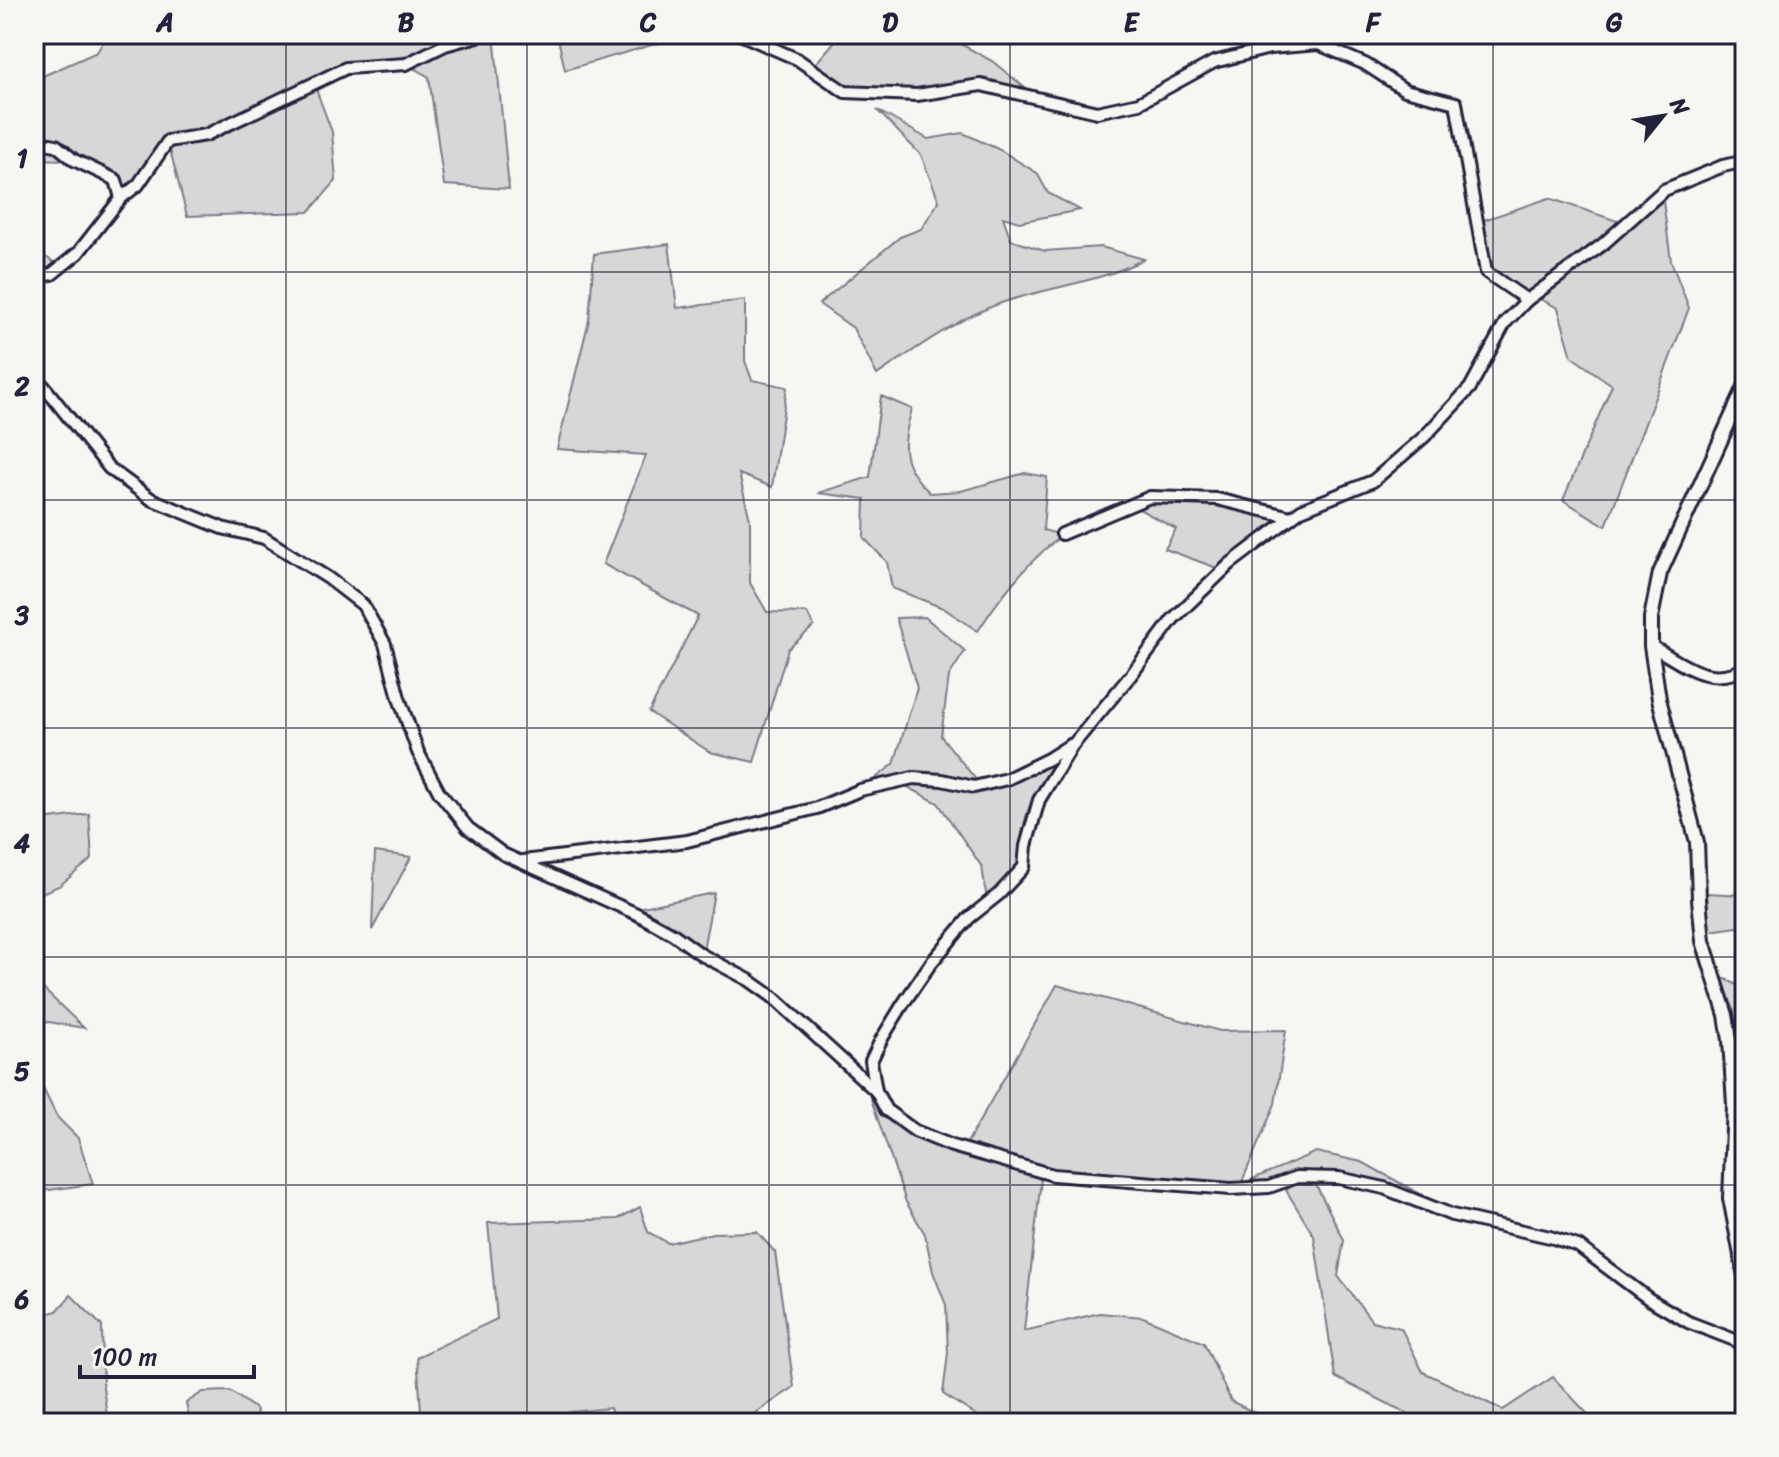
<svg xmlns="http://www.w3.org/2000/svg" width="1779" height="1457" font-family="Sriracha,sans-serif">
<rect width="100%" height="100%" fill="#f6f6f2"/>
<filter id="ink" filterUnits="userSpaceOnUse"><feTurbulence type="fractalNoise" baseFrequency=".0125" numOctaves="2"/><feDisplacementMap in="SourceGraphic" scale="16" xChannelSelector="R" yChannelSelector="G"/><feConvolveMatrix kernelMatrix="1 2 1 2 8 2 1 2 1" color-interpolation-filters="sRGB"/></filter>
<g filter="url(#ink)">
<g fill="#d7d7d7" stroke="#7c7c89" stroke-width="2">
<polygon points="108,34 463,34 444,40 445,44 484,34 494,34 509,189 444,185 429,77 406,64 346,68 314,84 332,132 336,181 309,212 187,216 168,142 135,182 123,192 120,178 78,157 58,140 34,135 34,80 97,52"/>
<polygon points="557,34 662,34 659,43 565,70"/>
<polygon points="841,34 949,34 959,43 992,61 1039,99 981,85 917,95 845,92 811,69"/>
<path d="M 877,110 L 928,139 L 963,133 L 1000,150 L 1037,173 L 1048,193 L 1080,210 L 1019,222 L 1003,217 L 1011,240 L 1045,251 L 1101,247 L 1144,259 C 1099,283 1048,287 1001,303 C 956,319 917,348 877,375 L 853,328 L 819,304 L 900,237 L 921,229 L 939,201 L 921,155 Z"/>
<polygon points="34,145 55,148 67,160 34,159"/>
<polygon points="1549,198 1617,221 1663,201 1671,261 1689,308 1606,526 1563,500 1612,385 1572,357 1558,308 1486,272 1478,222"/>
<polygon points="669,244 677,308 745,300 745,361 752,380 787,387 772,487 739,474 750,520 750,583 767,612 807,613 814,626 788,649 754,762 710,752 649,712 698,616 603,564 646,455 557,449 589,320 594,254"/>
<polygon points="34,250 57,264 50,271 34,275"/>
<path d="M 881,396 L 912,409 C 901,447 900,464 930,493 L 961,491 L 1025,473 L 1047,477 L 1043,530 L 1058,534 L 1057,539 C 1025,565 1000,596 978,631 L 943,608 L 892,588 L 887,562 L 864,538 L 865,499 L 818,493 L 870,477 Z"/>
<polygon points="1152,503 1215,505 1280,520 1217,568 1165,549 1176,529 1137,508"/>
<polygon points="925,617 965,651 949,676 941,736 977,781 973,783 938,775 868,784 894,764 917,688 896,618"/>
<path d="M 1056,762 C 1031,797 1019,821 1020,865 L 987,899 L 982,867 L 938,803 L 904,785 L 1009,781 Z"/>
<polygon points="89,814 92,859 59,886 39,894 34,926 34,821"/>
<polygon points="375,852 411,857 372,930"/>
<polygon points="714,893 702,955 627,910"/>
<polygon points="1707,893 1743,895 1745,926 1709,931"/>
<polygon points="34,964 36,982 84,1028 43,1021 34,1007"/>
<polygon points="1720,976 1745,989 1745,1238 1736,1196 1740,1072 1734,1011"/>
<polygon points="1057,985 1220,1031 1286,1030 1275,1104 1241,1184 1316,1152 1362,1162 1424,1196 1380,1180 1337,1171 1295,1173 1269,1184 1240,1185 1054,1169 967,1143"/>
<polygon points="34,1070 57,1117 78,1138 93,1184 34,1192"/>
<polygon points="871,1099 887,1115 1041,1179 1024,1331 1100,1313 1143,1317 1204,1343 1231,1401 1275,1423 988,1423 943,1394 948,1353 946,1305 933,1272 925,1234 906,1202"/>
<polygon points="1298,1183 1316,1185 1344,1240 1338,1276 1372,1321 1401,1328 1423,1372 1503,1410 1553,1377 1596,1423 1426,1423 1335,1377 1314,1236 1286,1190"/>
<polygon points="640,1207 648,1232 668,1243 713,1233 757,1232 775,1252 794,1387 741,1423 615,1423 610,1408 570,1412 550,1423 422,1423 417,1357 497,1319 488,1223 618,1219"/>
<polygon points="71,1295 102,1326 103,1387 108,1423 34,1423 34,1317 57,1311"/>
<polygon points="230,1391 257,1410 255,1423 190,1423 186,1403 203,1392"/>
</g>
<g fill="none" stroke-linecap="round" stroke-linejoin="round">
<g stroke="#22223b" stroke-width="16">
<g id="minor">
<polyline points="740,34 797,59 845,92 917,95 981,85 1097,112 1139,103 1214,62 1270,48 1318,44 1365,64 1405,90 1456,103 1486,272 1527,300 1602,245 1664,190 1723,166 1745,161"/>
<polyline points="34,141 56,145 74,160 116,180 121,198"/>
<polyline points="34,278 52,274 78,253 121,198 138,185 168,141 206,135 346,68 406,64 445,45 485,34"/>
<polyline points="1527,300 1505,323 1470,388 1424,437 1373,481 1301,510 1230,564 1173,619 1131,675 1072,746 1039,800 1026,846 1024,867 999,894 969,918 931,963 903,1004 881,1040 871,1061 876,1091 886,1110 915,1131 952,1146 1053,1175 1231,1189 1269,1187 1297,1177 1339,1178 1384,1188 1452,1215 1550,1237 1578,1246 1649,1299 1688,1322 1745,1344"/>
<polyline points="34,374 109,468 151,499 222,528 264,538 328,578 363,605 385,644 399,698 418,752 439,792 468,828 503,854 637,914 673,934 702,955 749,980 773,997 876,1091"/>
<polyline points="1062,534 1150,497 1217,499 1291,517"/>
<path d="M 1651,646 C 1684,664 1708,688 1745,668"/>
<polyline points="523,861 687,841 817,808 860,790 913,778 942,780 974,787 1007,779 1048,759 1070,745"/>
</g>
</g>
<g stroke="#22223b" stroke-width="18">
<polyline id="tertiary" points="1745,387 1660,573 1651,618 1651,646 1659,699 1697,842 1699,899 1703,941 1726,1015 1730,1040 1734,1105 1730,1198 1745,1276"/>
</g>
<use href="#minor" stroke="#f6f6f2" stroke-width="10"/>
<use href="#tertiary" stroke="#f6f6f2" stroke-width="12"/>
</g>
</g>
<path fill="none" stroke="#22223b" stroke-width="2" stroke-opacity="0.55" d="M 286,34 L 286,1423M 527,34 L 527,1423M 769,34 L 769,1423M 1010,34 L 1010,1423M 1252,34 L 1252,1423M 1493,34 L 1493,1423M 34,272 L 1745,272M 34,500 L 1745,500M 34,728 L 1745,728M 34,957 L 1745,957M 34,1185 L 1745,1185"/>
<rect width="1779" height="1457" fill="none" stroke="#f6f6f2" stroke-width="88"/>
<g transform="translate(1663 116) rotate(60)" stroke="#f6f6f2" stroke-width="6" paint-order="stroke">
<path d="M0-6L14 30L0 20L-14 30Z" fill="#22223b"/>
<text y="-12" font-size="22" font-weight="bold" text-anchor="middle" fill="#22223b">N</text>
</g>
<path d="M80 1365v12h174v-12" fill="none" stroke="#22223b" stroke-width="4"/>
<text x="92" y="1365" font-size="24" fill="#22223b" stroke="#f6f6f2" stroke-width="6" paint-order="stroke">100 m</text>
<rect x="44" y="44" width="1691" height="1369" fill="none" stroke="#22223b" stroke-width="3"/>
<g font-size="26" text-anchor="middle" font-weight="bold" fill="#22223b">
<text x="165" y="31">A</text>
<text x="406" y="31">B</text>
<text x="648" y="31">C</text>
<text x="890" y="31">D</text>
<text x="1131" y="31">E</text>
<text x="1373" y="31">F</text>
<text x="1614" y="31">G</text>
<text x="22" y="167">1</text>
<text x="22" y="395">2</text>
<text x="22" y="624">3</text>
<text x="22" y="852">4</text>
<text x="22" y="1080">5</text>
<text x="22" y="1308">6</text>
</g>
</svg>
